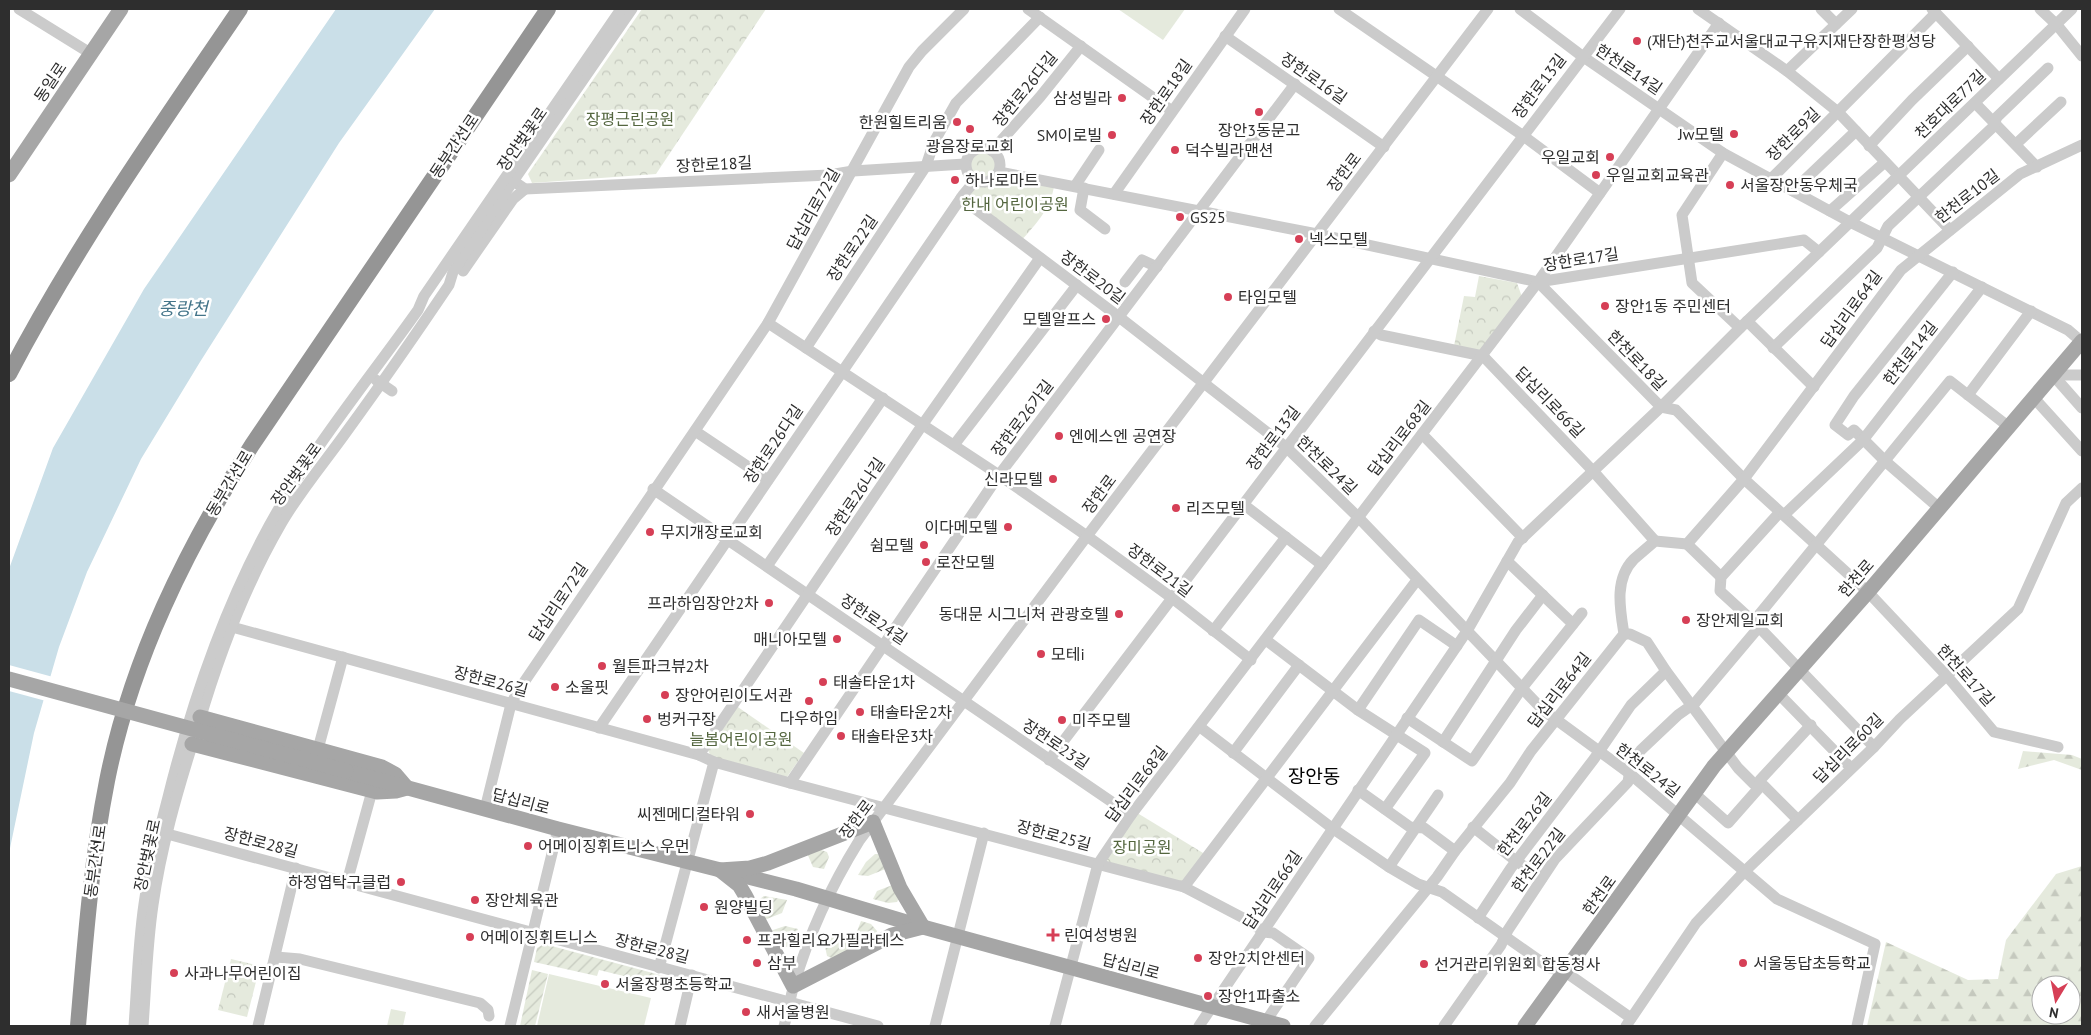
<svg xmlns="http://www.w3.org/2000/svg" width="2091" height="1035" font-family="'PT Sans','Noto Sans KR',sans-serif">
<defs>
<pattern id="forest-firs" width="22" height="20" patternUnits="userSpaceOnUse" patternTransform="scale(1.25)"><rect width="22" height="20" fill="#e5eadd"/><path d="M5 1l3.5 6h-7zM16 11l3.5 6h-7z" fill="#c5c9be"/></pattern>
<pattern id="park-crowns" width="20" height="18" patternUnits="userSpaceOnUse" patternTransform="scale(1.25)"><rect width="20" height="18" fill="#e5eadd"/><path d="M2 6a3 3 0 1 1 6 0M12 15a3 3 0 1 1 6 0" fill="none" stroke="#c5c9be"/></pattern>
<pattern id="garden-furrows" width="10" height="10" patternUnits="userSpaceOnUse" patternTransform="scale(1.25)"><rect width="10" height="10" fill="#e5eadd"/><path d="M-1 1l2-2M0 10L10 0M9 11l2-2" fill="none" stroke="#c5c9be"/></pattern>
</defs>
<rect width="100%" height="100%" fill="#fff"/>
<g fill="url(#forest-firs)" fill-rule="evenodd">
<polygon points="2023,751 2072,755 2082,759 2082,770 2054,760 2018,769"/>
<path d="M 2082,866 L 2082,1026 L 1867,1026 L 1886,942 L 1968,980 L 1998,979 L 2006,940 L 2056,874 ZM 2041,985 L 2071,985 L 2071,1015 L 2041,1015 Z"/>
</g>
<g fill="url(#park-crowns)">
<polygon points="642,9 766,9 656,174 532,183 528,174"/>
<path d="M 972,151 L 992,151 L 999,172 L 975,181 C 986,189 995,184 1002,175 L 1054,186 C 1051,208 1036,224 1021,241 L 963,198 L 974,182 L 965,164 Z"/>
<polygon points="1479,276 1517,283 1522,297 1482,352 1454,346 1464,296 1475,297"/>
<polygon points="735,705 804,753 787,777 711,757 706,746"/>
<polygon points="1134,811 1208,856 1184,887 1098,864"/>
<polygon points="231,959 260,966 247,1017 218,1010"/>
</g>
<g fill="url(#garden-furrows)">
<polygon points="821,850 827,852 829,857 824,869 813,867 807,853"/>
<polygon points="875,854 878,854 888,868 868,876 858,875 866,862"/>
<polygon points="895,884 898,900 897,902 888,903 873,899 877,891"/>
<path d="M 764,896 L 787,900 L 782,913 L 764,920 C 760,912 753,902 764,896 Z"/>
<polygon points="861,921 871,924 877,931 875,938 862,946 856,934"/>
<path d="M 785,926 L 798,929 C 795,939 793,949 781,947 L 770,931 Z"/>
<polygon points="829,935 844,940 850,952 834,959 827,956 825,946"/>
<polygon points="544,944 679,980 682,982 681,990 599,970 597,976 534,962 537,948"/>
<polygon points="532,970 548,974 535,1026 520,1026"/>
</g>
<g fill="#e5eadd">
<polygon points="1118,9 1185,9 1163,40"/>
<polygon points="549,974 651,998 644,1026 537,1026"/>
<polygon points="391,1009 406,1012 403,1026 387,1026"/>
</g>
<polygon fill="#cadfe8" points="336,9 435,9 339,143 200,362 141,459 87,572 59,647 34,733 9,853 9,569 53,448 144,289"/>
<polygon fill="#fff" points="9,665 53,677 46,701 9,691"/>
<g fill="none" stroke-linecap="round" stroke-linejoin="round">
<g stroke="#cbcbcb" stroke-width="11">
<polyline points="19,9 90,53"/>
<polyline points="1028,9 1172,111"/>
<polyline points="1339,9 1522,135 1600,193"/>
<polyline points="1520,9 1582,56 1723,153 1850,222 2068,330 2082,342"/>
<polyline points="1698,9 1787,71 1838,112 1950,230"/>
<polyline points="1821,9 1836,24"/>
<polyline points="1932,9 1999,79"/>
<polyline points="2040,9 2057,25 2082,56"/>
<polyline points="1225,36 1384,147"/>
<polyline points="1787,71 1852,9"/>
<polyline points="1975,103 2037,167"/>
<polyline points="2016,144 2061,102"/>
<polyline points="1869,146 1912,100 1968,46"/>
<circle cx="983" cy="165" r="17"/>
<polyline points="992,151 1040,97 1081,46"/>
<polyline points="1723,153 1682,215 1692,283 1740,328"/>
<polyline points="999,172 1317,234 1538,282 1804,240 1819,252"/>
<polyline points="509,178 525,189 829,175 853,171 965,164"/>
<polyline points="1771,179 1936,13"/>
<polyline points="1075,186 1099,150"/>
<polyline points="1084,188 1080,210 1105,229"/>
<polyline points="1793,191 1856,131"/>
<polyline points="1114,194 1245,9"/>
<polyline points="961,198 1119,317 1286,447 1358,517 1543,710 1629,773 1777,899 1875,944 1857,1026"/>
<polyline points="1830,211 1885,162"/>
<polyline points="463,271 513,199 525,189"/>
<polyline points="1125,282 1142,260 1157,267"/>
<polyline points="1538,282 1661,407 1676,410 1744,479 1868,592 1947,676 1994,732 2058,747"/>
<polyline points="1747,321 1814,387"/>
<polyline points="768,323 999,475 1087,536 1172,598 1251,660"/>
<polyline points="1374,331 1381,335 1483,356 1593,471 1655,541"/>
<polyline points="806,348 926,166 934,142 956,103 1040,17"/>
<polyline points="1773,348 1877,248 1888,226 1993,127 1997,117 2048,68"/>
<polyline points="2053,375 2082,408"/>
<polyline points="2053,375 2082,375"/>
<polyline points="376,380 392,391"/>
<polyline points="1968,395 2031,311"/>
<polyline points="2034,398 2082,451"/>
<polyline points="695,431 768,480"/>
<polyline points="1422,434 1523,538"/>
<polyline points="954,445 1077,285"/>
<polyline points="653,489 1131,815"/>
<polyline points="1243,504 1322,565"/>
<polyline points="1939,508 1885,461 1854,430 1848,435 1835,425 1854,396 1953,272"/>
<polyline points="1780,512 1721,577 1720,591 1756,624 1874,747"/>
<polyline points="1784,515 1863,440 1982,287"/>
<polyline points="1687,544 1721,577"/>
<polyline points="1507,561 1573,624"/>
<polyline points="767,566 883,398"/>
<polyline points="1756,624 1758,616 1950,381 2009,427"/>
<polyline points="232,627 699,755 714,762 790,783 1184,887 1247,920 1264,932 1273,933 1309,958 1266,1021"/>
<polyline points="1213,631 1286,537"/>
<polyline points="1624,634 1630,634 1647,642 1666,671 1738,768 1754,784 1764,786 1798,820"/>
<polyline points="1266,640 1358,710 1425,753 1385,809"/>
<polyline points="1778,693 1851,768"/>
<polyline points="1358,710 1419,620 1457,646"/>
<polyline points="1407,718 1472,761 1522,688 1582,613"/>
<path d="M 199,723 C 219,655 245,586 281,524 C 300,491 325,462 347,431 C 382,383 416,334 449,285 L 453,272 L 505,193 L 632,9"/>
<polyline points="1200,727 1332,828 1389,867 1418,884 1442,892 1550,968 1564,971 1631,1018"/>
<polyline points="599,728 963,195 974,182 973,180"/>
<polyline points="1443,742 1516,630 1543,595"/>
<polyline points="318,749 343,657"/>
<polyline points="1233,753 1299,665"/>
<polyline points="699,755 923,424 1040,258"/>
<polyline points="1049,760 1620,9"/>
<polyline points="790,783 999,475 1295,84"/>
<polyline points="1358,790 1410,827 1424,828 1455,851"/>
<polyline points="1694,793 1728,823 1758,789 1760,780 1811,725"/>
<polyline points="485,809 511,704 518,691 768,323 909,67 922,51 964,9"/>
<polyline points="1473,827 1516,861 1542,878"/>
<polyline points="160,832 878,1026"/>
<polyline points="1389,867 1438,795"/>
<polyline points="347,882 372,791"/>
<polyline points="1184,887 1417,580"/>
<polyline points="1478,918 1511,868 1594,759 1631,705 1666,671"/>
<polyline points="276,957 300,959 480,1003 488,1010 489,1016"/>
<polyline points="659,968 714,762"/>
<path d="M 134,1026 C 137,986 138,945 144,904 C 149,868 159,832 168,797 C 190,709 219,622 261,541 C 303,459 364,386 418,310 L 424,296 L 621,9"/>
<path d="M 143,1026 C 146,986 147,945 153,905 C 161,848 177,793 194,739"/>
<polyline points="258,1026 296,868"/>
<polyline points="510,1026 558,829"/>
<polyline points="680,1026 692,975"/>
<path d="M 784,1026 C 788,1013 790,998 794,985 C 809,934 831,886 859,841 L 1087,536 L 1488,9"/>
<polyline points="935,1026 984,833"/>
<polyline points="1055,1026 1098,864 1131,815 1538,282 1719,23"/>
<polyline points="1199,1026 1467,631 1518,542 1661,407 1740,328 2072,9"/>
<path d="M 1315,1026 L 1437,877 L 1455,851 L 1510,783 L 1531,751 L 1624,634 C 1620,609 1614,579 1634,559 C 1641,553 1648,547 1655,541 L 1687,544 L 1744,479 L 1901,270 L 2020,174 L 2082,145"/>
<polyline points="1444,1026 1501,945 1508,930 1555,859 1628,782 1631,763 1641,750 1678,715 1695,703 1759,627"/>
<polyline points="1626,1026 1696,923 1744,872 1874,747 1900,719 2018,609 2066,503 2082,488"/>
</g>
<g stroke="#a6a6a6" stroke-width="15">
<polyline points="9,175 121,9"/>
<polyline points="192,744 377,792 396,791 407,788 395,774 382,767 200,717"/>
<polyline points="346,771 558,829 796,889 923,927 1283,1026"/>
<polygon points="873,822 900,888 923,927 892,935 793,986 745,895 739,885 720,870 750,868 768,863"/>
<polyline points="1525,1026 1714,766 1868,592 2082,341"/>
</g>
<g stroke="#959595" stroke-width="16">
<path d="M 9,374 C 76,246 159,128 240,9"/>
<path d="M 78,1026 C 85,944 91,862 107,781 C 131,660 186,549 252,445 L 548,9"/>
</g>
<polyline stroke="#a6a6a6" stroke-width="15" points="9,679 346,771"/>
</g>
<g fill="#d63f56" stroke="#fff" stroke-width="2">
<circle cx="1637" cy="41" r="5"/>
<circle cx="1122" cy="98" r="5"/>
<circle cx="1259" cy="112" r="5"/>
<circle cx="957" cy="122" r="5"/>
<circle cx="970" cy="129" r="5"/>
<circle cx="1734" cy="134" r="5"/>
<circle cx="1112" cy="135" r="5"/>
<circle cx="1175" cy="150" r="5"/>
<circle cx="1610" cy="157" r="5"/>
<circle cx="1596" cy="175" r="5"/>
<circle cx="955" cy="180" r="5"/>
<circle cx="1730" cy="185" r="5"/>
<circle cx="1180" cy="217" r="5"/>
<circle cx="1299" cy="239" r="5"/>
<circle cx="1228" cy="297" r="5"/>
<circle cx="1605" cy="306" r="5"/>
<circle cx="1106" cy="319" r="5"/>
<circle cx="1059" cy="436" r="5"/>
<circle cx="1053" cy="479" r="5"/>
<circle cx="1176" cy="508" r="5"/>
<circle cx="1008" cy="527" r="5"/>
<circle cx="650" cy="532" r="5"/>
<circle cx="924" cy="545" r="5"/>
<circle cx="926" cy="562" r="5"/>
<circle cx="769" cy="603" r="5"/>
<circle cx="1119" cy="614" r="5"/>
<circle cx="1686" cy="620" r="5"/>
<circle cx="837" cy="639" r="5"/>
<circle cx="1041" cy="654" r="5"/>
<circle cx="602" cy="666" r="5"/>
<circle cx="823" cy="682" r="5"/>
<circle cx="555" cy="687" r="5"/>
<circle cx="665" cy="695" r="5"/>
<circle cx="809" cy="701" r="5"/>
<circle cx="860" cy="712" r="5"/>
<circle cx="647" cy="719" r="5"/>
<circle cx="1062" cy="720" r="5"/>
<circle cx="841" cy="736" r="5"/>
<circle cx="750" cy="814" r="5"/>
<circle cx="528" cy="846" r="5"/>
<circle cx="401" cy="882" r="5"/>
<circle cx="475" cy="900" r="5"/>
<circle cx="704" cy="907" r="5"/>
<path d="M1050.5 927.5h5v5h5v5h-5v5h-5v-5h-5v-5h5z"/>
<circle cx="470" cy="937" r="5"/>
<circle cx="747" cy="940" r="5"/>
<circle cx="1198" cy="958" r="5"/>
<circle cx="757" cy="963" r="5"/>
<circle cx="1743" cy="963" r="5"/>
<circle cx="1424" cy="964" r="5"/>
<circle cx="174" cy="973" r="5"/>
<circle cx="605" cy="984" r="5"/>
<circle cx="1208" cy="996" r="5"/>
<circle cx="746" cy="1012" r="5"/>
</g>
<g text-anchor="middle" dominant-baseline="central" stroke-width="5" stroke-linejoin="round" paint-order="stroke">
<g font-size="16" fill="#2e2e2e" stroke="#fff" text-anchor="start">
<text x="1647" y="41">(재단)천주교서울대교구유지재단장한평성당</text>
<text x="1112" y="98" text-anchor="end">삼성빌라</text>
<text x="947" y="122" text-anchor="end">한원힐트리움</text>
<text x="1259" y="130" text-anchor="middle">장안3동문고</text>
<text x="1724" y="134" text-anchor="end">Jw모텔</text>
<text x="1102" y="135" text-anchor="end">SM이로빌</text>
<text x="970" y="146" text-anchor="middle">광음장로교회</text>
<text x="1185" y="150">덕수빌라맨션</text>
<text x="1600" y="157" text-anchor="end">우일교회</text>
<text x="1606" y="175">우일교회교육관</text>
<text x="965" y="180">하나로마트</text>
<text x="1740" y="185">서울장안동우체국</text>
<text x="1190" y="217">GS25</text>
<text x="1309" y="239">넥스모텔</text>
<text x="1238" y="297">타임모텔</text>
<text x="1615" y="306">장안1동 주민센터</text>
<text x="1096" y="319" text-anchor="end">모텔알프스</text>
<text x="1069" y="436">엔에스엔 공연장</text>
<text x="1043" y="479" text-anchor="end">신라모텔</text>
<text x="1186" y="508">리즈모텔</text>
<text x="998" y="527" text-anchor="end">이다메모텔</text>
<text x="660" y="532">무지개장로교회</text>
<text x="914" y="545" text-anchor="end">쉼모텔</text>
<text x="936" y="562">로잔모텔</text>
<text x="759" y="603" text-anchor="end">프라하임장안2차</text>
<text x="1109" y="614" text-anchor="end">동대문 시그니처 관광호텔</text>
<text x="1696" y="620">장안제일교회</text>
<text x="827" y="639" text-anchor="end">매니아모텔</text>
<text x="1051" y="654">모테i</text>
<text x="612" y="666">월튼파크뷰2차</text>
<text x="833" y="682">태솔타운1차</text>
<text x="565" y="687">소울핏</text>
<text x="675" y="695">장안어린이도서관</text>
<text x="870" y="712">태솔타운2차</text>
<text x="809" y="718" text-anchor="middle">다우하임</text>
<text x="657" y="719">벙커구장</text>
<text x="1072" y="720">미주모텔</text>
<text x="851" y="736">태솔타운3차</text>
<text x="740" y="814" text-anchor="end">씨젠메디컬타워</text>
<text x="538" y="846">어메이징휘트니스 우먼</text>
<text x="391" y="882" text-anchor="end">하정엽탁구클럽</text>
<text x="485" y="900">장안체육관</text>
<text x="714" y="907">원양빌딩</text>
<text x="1064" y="935">린여성병원</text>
<text x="480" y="937">어메이징휘트니스</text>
<text x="757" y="940">프라힐리요가필라테스</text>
<text x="1208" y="958">장안2치안센터</text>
<text x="767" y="963">삼부</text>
<text x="1753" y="963">서울동답초등학교</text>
<text x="1434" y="964">선거관리위원회 합동청사</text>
<text x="184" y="973">사과나무어린이집</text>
<text x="615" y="984">서울장평초등학교</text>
<text x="1218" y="996">장안1파출소</text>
<text x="756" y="1012">새서울병원</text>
</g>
<g font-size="16" fill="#2e2e2e" stroke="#fff">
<text transform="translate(1629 69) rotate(34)">한천로14길</text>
<text transform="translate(1314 78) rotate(35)">장한로16길</text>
<text transform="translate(50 82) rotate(-56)">동일로</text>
<text transform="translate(1539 86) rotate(-53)">장한로13길</text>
<text transform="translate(1025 89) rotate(-51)">장한로26다길</text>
<text transform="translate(1166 92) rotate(-55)">장한로18길</text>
<text transform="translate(1950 104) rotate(-44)">천호대로77길</text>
<text transform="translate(1793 134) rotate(-45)">장한로9길</text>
<text transform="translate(522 139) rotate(-55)">장안벚꽃로</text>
<text transform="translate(454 146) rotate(-56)">동부간선로</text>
<text transform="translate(714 164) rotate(-3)">장한로18길</text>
<text transform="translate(1344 172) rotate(-53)">장한로</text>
<text transform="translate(1967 196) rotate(-38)">한천로10길</text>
<text transform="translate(813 209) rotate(-61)">답십리로72길</text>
<text transform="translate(852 248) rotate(-56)">장한로22길</text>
<text transform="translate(1581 259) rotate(-9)">장한로17길</text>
<text transform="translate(1093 277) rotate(37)">장한로20길</text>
<text transform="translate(1851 309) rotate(-54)">답십리로64길</text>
<text transform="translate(1910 353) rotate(-52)">한천로14길</text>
<text transform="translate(1637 360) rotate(46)">한천로18길</text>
<text transform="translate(1550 402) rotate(46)">답십리로66길</text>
<text transform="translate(1022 418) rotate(-53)">장한로26가길</text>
<text transform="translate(1273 438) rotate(-53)">장한로13길</text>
<text transform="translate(1399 438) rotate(-52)">답십리로68길</text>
<text transform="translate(773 444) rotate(-56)">장한로26다길</text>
<text transform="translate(1327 465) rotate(44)">한천로24길</text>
<text transform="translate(296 474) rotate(-54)">장안벚꽃로</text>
<text transform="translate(229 483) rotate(-59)">동부간선로</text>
<text transform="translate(1099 494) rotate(-53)">장한로</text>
<text transform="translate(855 497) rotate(-56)">장한로26나길</text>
<text transform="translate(1160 570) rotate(37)">장한로21길</text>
<text transform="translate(1856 578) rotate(-49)">한천로</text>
<text transform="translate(558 602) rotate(-56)">답십리로72길</text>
<text transform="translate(874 619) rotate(34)">장한로24길</text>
<text transform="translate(1966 675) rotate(48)">한천로17길</text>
<text transform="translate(491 681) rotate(15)">장한로26길</text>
<text transform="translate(1559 690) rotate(-52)">답십리로64길</text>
<text transform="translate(1056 744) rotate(34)">장한로23길</text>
<text transform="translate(1848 748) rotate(-45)">답십리로60길</text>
<text transform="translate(1648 770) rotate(38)">한천로24길</text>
<text transform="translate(1136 784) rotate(-53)">답십리로68길</text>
<text transform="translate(521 801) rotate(15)">답십리로</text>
<text transform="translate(856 819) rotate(-53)">장한로</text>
<text transform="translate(1524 824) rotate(-52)">한천로26길</text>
<text transform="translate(1054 835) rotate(15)">장한로25길</text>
<text transform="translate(261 842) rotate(15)">장한로28길</text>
<text transform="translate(147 855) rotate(-78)">장안벚꽃로</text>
<text transform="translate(1538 860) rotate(-53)">한천로22길</text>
<text transform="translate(95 861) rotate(-82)">동부간선로</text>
<text transform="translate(1272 890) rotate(-56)">답십리로66길</text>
<text transform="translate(1599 895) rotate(-54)">한천로</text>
<text transform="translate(652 948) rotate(14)">장한로28길</text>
<text transform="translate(1131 966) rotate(15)">답십리로</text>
</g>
<g font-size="16" fill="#54663f" stroke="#fff">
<text x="630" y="119">장평근린공원</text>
<text x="1015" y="204">한내 어린이공원</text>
<text x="741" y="739">늘봄어린이공원</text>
<text x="1142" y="847">장미공원</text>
</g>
<g font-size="18" font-style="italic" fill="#437489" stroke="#fff">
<text x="183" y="308">중랑천</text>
</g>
<g font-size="19" fill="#000" stroke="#fff">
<text x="1314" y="776">장안동</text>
</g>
</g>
<rect width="2091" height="1035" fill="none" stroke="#2e2e2e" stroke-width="20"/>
<g transform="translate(2056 1000) rotate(190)"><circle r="24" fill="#ffffff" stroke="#ababab"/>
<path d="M0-4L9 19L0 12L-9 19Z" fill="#d63f56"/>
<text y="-8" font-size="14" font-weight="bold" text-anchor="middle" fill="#2e2e2e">N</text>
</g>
</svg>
